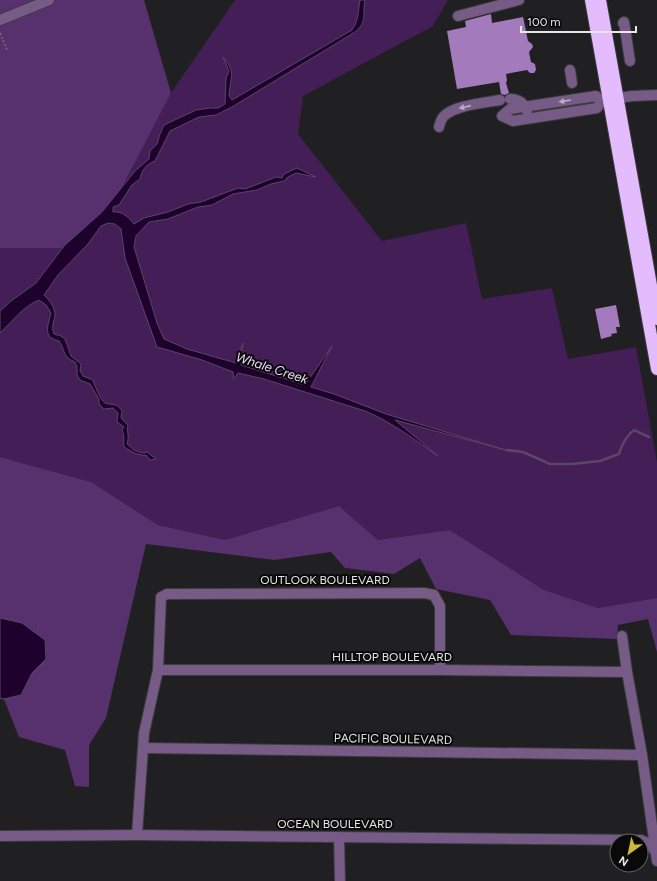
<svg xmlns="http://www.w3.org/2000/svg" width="657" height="881" font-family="Figtree,sans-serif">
<rect width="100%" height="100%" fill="#201f21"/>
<polygon fill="#431e57" points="235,0 448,0 433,26 303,96 298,134 382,241 466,223 482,299 552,288 568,359 636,347 657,462 657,598 598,608 544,590 450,530 378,540 339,506 225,540 158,525 91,482 0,457 0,248 64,248"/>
<g fill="#57316d">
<polygon points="0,0 144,0 171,93 113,204 64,248 0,248"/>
<polygon points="0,457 91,482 158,525 225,540 339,506 378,540 450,530 544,590 598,608 657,598 657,652 648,619 618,625 617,639 511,635 490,600 436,589 420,558 394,574 345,568 331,552 274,560 146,544 106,718 89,745 89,787 75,786 65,750 19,737 4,699 21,695 32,673 46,659 22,623 0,618"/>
</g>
<g fill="#1e012c" stroke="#5b4664">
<path d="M 360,0 L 365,0 C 362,14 368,22 355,32 L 232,107 L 216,115 L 199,117 L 170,131 L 155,161 C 146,164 142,170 140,179 L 132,185 L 119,205 L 113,207 L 113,212 C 123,211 128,217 134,224 L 144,218 L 168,212 L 188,204 L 201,202 L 238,188 L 245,189 L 276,177 L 282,178 L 284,174 L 297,168 L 316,177 L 296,173 L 288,177 L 284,181 L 271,184 L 257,190 L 233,194 L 212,205 L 198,207 L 168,219 L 149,222 L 136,236 L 134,247 L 157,323 L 164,339 L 187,349 L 236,363 L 243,343 L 240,362 L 241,365 L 305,385 L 332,346 L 311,387 L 334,394 L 386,414 L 509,451 L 395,420 L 438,456 C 415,440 392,422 365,411 L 264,379 L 238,373 L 234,379 L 233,372 L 202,360 L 157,347 L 125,258 L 121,229 L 115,224 L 108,223 L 101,226 L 88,244 L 58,275 L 44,295 C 49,300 55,307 55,315 C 54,322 51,326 54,334 L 61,336 L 65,339 L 71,356 L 81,364 L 80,371 L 83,376 L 93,380 C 94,384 101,401 105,403 C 114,406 116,402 122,411 L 121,418 L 128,425 C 126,430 130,435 127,444 L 134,450 L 142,453 L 147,452 L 156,459 L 150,460 L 146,455 C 138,456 131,451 124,447 C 123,441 125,436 122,430 L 124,427 L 117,422 L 118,413 L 113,408 L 104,409 L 99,404 L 99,399 L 90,384 L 80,380 L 77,375 L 77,367 L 75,362 C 62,357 66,351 59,341 C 42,337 48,326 51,313 L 46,305 L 39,300 C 22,307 13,321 0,333 L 0,311 L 11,301 L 36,283 L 64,246 L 102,212 L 135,171 L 149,159 L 150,151 L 157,144 L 160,134 L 164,125 L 196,110 L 210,108 L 218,108 L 225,104 L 226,78 L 229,71 L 223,57 C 237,74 230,76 229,96 L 232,100 L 352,30 C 359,20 358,11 360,0 Z"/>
<polygon points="0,618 22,623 45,640 46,659 32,673 21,695 4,699 0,698"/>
</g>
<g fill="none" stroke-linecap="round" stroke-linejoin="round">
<path stroke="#5b4664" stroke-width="2.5" d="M 507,450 L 523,452 L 550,464 L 572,464 L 600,461 L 619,454 C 622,444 626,436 634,430 L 649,437"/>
</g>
<g fill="#a37abc">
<polygon points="491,14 492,23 523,17 528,41 532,44 533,47 529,52 531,62 535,64 536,70 534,73 530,73 527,70 506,74 507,80 506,83 509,93 505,95 501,94 499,82 457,89 447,31 466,27 465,21"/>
<polygon points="616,305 620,327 616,327 617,333 611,334 612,336 601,339 595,309"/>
</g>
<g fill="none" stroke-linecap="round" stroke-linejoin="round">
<g stroke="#3c3b3d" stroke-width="12">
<g id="minor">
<polyline points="458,16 519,0"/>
<polyline points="0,20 49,0"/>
<polyline points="623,23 624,22 630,61"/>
<polyline points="570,70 572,83"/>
<polyline points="618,98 632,96 657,95"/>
<path d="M 510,99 C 519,99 524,103 527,111"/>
<polyline points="601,102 596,96 510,109 502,116 513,121 597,108 601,102 608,101"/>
<path d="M 439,127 C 440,123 441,119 444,116 C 455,105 485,103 500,100"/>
<polyline points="622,636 627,672 642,755 657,861"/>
<polyline points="158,670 440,670 627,672"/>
<polyline points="143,748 642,755"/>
<polyline points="137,835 144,733 158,670 161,597 167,594 424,593 434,595 440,606 440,670"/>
<polyline points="0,836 137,835 641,840 649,844 656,852"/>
<polyline points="339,837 340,881"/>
</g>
</g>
<g stroke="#3c3b3d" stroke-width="14">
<g id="highway">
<polyline points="591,0 657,369"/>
<polyline points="600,0 657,319"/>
</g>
</g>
<polyline stroke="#737273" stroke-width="1.5" stroke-dasharray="2 2" stroke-linecap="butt" points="0,33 7,50"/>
<use href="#minor" stroke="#765b87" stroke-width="10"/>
<use href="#highway" stroke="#e4bbfd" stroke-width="12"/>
</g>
<defs><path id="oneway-solid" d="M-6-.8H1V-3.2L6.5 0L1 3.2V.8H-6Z"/></defs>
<g fill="#baafc1">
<use href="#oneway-solid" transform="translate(565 101) rotate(171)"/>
<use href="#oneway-solid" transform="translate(465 107) rotate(167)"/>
</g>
<g text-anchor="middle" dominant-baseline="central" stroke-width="4" stroke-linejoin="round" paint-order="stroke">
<g font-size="12" fill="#e8e7e8" stroke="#0a090a">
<text x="325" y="580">OUTLOOK BOULEVARD</text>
<text x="392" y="657">HILLTOP BOULEVARD</text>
<text transform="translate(393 739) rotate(1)">PACIFIC BOULEVARD</text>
<text x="335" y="824">OCEAN BOULEVARD</text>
</g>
<g font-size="13" font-style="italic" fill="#efd9fe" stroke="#0a090a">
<text transform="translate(272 368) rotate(18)">Whale Creek</text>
</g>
</g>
<g transform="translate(629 853) rotate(213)"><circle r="19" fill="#0a090a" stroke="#636263"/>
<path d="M0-3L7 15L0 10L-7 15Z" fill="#caba3a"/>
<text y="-6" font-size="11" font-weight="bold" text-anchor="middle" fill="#e8e7e8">N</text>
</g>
<path d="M521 26v6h115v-6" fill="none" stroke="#e8e7e8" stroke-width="2"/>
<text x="527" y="26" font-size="12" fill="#e8e7e8" stroke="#0a090a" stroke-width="3" paint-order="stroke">100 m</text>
</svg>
